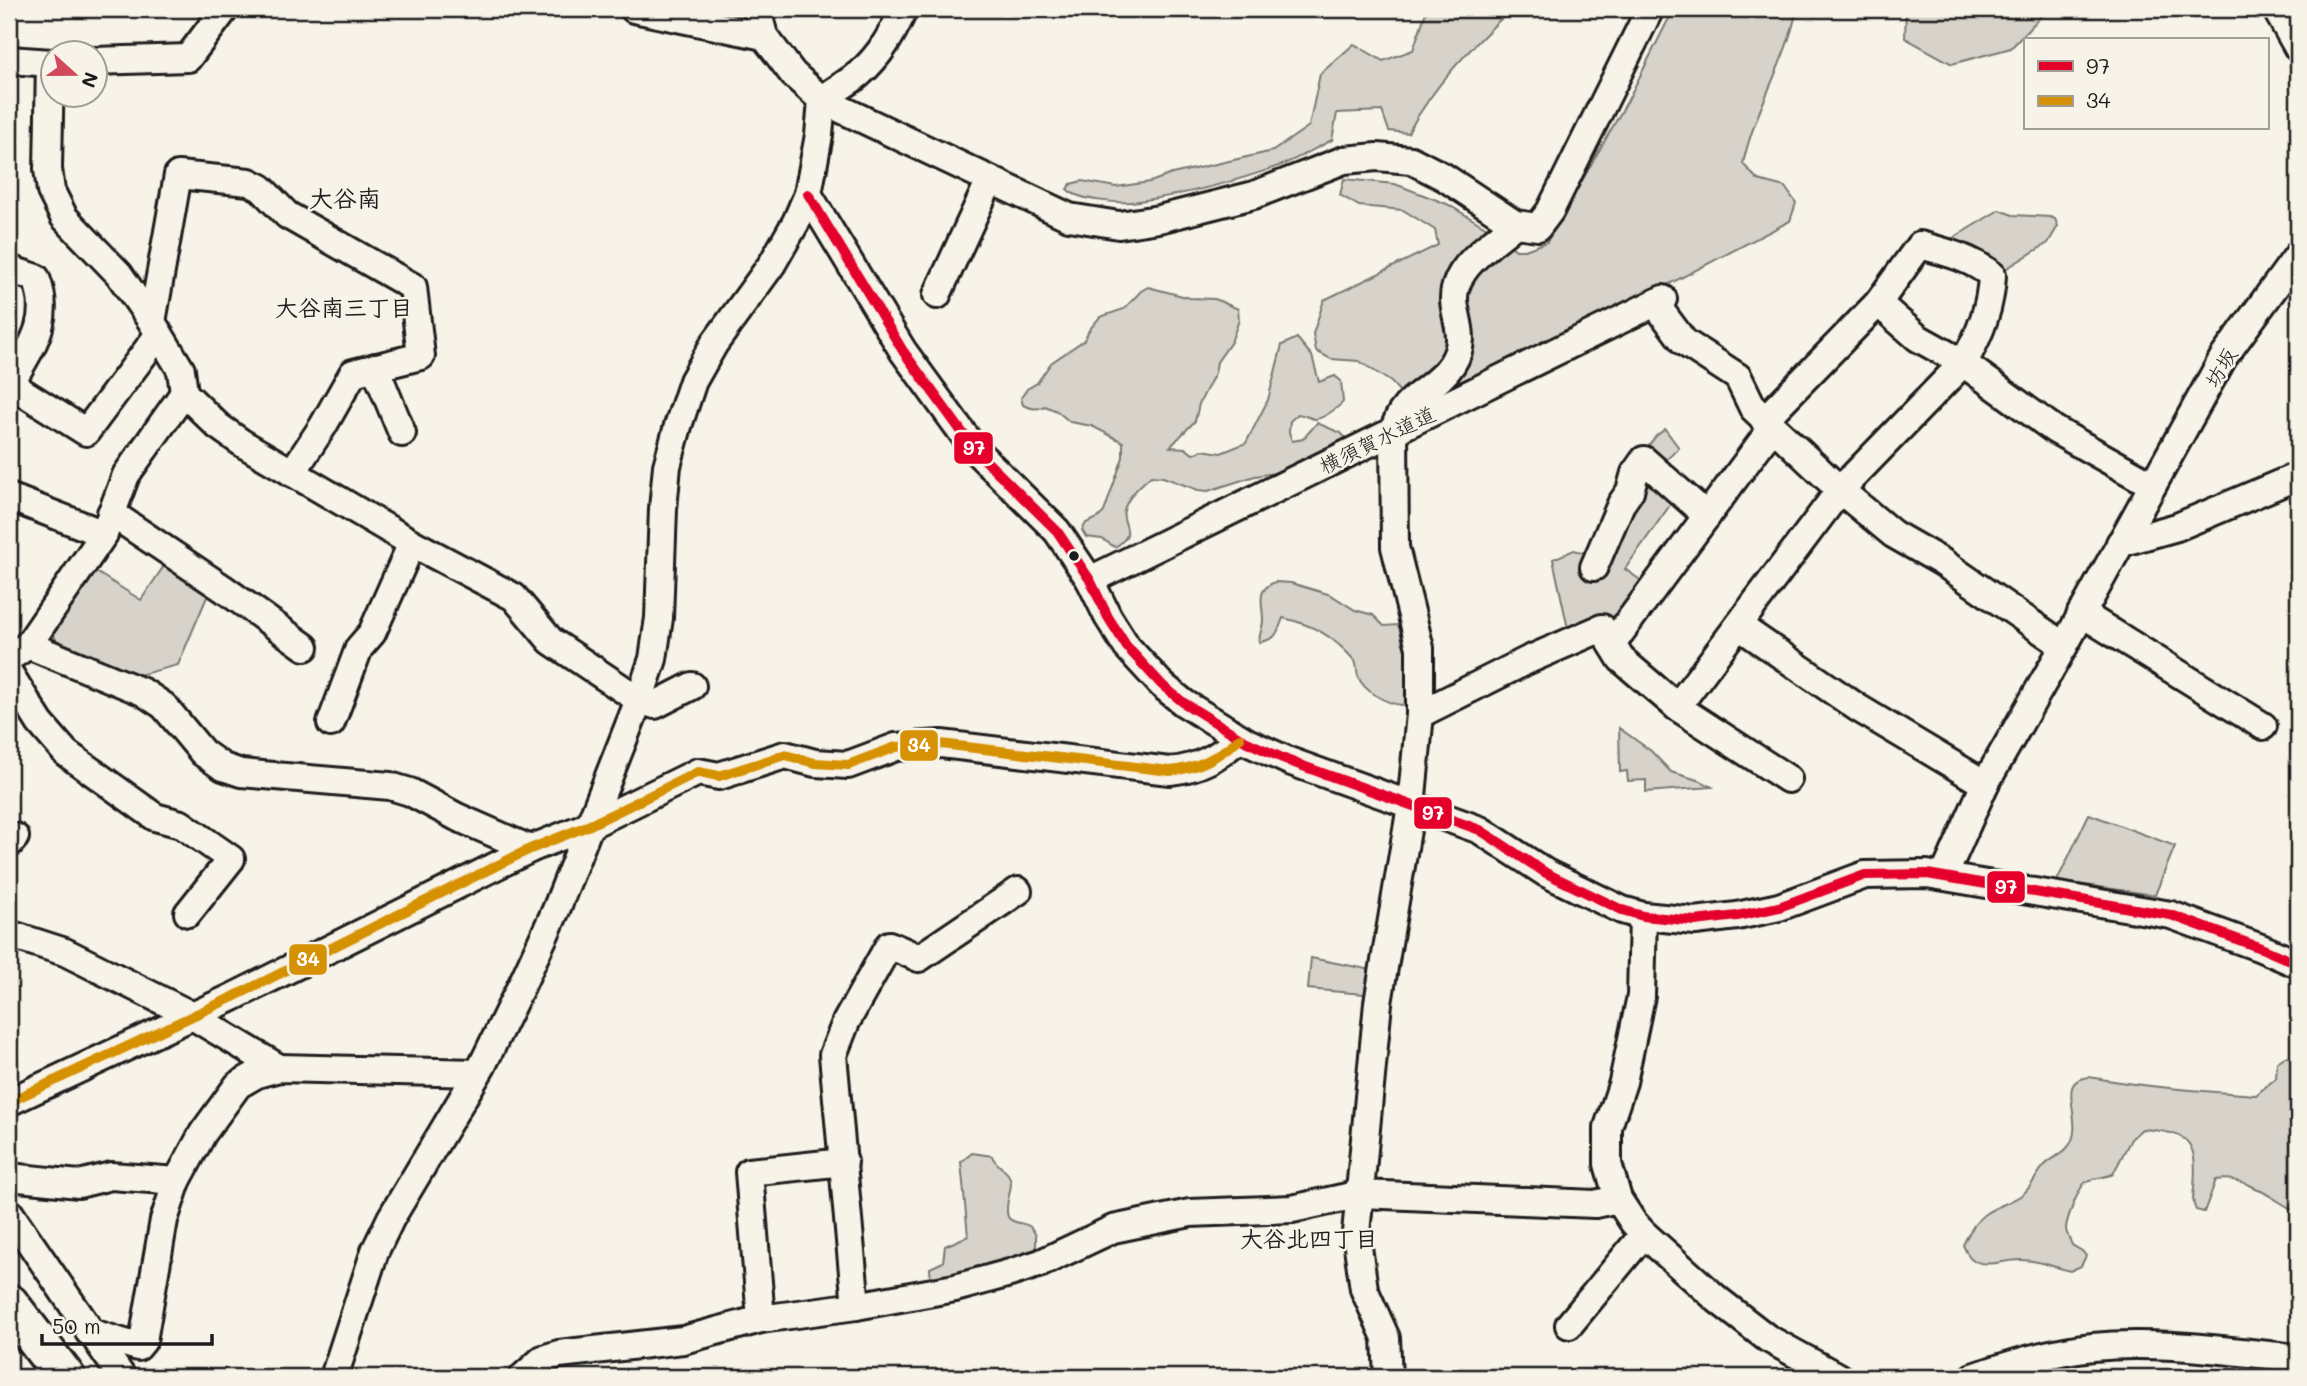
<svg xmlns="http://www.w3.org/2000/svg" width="2307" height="1386" font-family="Mali,'Klee One',sans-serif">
<rect width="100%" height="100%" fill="#f7f3e8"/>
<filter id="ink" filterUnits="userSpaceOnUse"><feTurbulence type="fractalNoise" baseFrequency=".0143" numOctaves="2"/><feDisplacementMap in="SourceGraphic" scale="14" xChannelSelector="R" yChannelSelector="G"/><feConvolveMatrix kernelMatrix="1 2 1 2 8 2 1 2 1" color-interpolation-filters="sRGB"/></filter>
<g filter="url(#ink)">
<g fill="#d7d3cb" stroke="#7a7874" stroke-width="2">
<path d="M 1427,9 L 1511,9 C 1471,48 1435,83 1408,133 L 1389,131 L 1382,111 L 1337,113 L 1332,140 C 1316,148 1301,157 1284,164 C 1238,181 1187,194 1139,201 C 1122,204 1078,201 1067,189 L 1071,184 L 1082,181 L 1116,187 L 1150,182 L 1172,174 L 1273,151 L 1309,126 L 1320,74 L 1354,44 L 1383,61 L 1413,50 Z"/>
<path d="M 1676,9 L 1797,9 C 1786,63 1754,110 1743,164 L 1758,180 L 1785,187 L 1796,203 L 1790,221 L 1424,412 L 1401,393 L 1391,382 L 1359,361 L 1331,359 L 1316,351 L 1313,334 L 1324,300 L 1438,245 L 1435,230 L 1403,210 L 1359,206 L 1340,195 L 1344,179 L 1395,184 L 1447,204 L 1492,231 L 1516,250 L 1525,250 L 1547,242 L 1628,100 L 1667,22 Z"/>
<polygon points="1906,9 2048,9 2011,48 1952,64 1905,38"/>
<polygon points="1999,210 2013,215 2050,217 2055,219 2058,226 2048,243 1997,274 1945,243"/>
<path d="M 1148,287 L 1190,298 L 1215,299 L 1238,309 L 1239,320 L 1231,342 L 1217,362 L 1215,373 L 1199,404 L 1195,421 L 1170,447 L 1185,448 L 1193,454 L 1202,450 L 1221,453 L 1246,443 L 1268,400 L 1282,345 L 1297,338 L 1312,356 L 1319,382 L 1335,376 L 1341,381 L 1343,402 C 1339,407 1321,420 1315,419 C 1309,418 1304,415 1298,414 L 1290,421 L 1289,432 L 1292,441 L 1303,439 L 1317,423 L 1341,433 L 1347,439 L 1346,449 L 1275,473 L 1255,476 L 1208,491 L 1198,490 L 1163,477 L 1151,476 C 1141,485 1130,494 1125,507 C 1118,524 1140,532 1115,547 L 1102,539 L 1086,537 L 1082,530 L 1086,523 L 1098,518 L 1104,512 L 1123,457 L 1123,442 L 1092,426 L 1070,422 L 1057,411 L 1045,406 C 1037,410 1032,409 1023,405 L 1021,398 L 1027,389 L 1037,383 L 1051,363 L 1084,340 L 1089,330 L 1100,317 L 1124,309 L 1141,291 Z"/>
<polygon points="1665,429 1679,448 1661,465 1647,447 1656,436"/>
<polygon points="1650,475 1675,498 1625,569 1647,585 1622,621 1585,620 1568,629 1553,559 1574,550 1594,555 1624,514"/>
<polygon points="170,557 212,585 178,665 139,675 56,640 53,633 96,572 141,600"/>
<path d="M 1275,582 L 1291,583 L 1331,595 L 1355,610 L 1373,615 L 1384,626 L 1398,625 C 1403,633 1401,639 1404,647 C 1410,665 1411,678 1413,697 L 1402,705 C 1387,704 1363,691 1358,676 C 1356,670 1358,664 1354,660 C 1333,636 1314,625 1283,618 C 1277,633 1277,640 1259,642 C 1259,635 1263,627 1263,620 C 1263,604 1255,590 1275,582 Z"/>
<polygon points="1619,728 1651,751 1671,772 1701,781 1712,787 1646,792 1646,780 1628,781 1627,771 1620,772"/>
<polygon points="2089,814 2175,846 2155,895 2057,881"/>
<polygon points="1311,958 1377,971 1374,995 1308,989"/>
<path d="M 2285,1057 L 2294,1058 L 2298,1066 L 2298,1213 C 2274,1200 2244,1174 2216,1180 L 2204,1212 L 2196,1210 C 2192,1202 2193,1196 2194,1188 C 2198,1139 2189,1133 2142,1129 L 2131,1139 L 2113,1174 C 2105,1178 2093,1177 2086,1182 C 2079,1187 2066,1220 2066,1229 C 2066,1234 2071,1241 2072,1245 L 2082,1251 L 2086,1256 L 2081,1266 L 2070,1271 C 2054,1267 2038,1260 2021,1260 C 1997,1260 1974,1275 1963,1245 C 1968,1234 1975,1221 1985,1214 C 1996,1206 2011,1203 2023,1194 C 2033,1186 2037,1172 2046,1164 C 2052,1158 2061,1155 2067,1148 C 2089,1124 2051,1080 2089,1077 C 2144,1087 2200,1091 2256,1095 L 2276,1078 L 2277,1062 Z"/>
<path d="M 972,1153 L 992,1156 C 996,1167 1010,1169 1011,1183 C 1011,1193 1004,1206 1008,1217 C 1012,1224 1023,1222 1029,1226 C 1032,1228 1034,1232 1036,1235 L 1036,1250 L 1020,1261 L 931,1285 L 930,1268 L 943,1262 L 945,1246 L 968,1236 L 961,1162 Z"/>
</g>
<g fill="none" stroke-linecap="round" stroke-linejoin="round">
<g stroke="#1c1c1c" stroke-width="32">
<g id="street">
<polyline points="634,9 764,36"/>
<polyline points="757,9 764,36 793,74 822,100 1069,217 1119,225 1159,219 1254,195 1344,160 1377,157 1411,160 1444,177 1515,224 1538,227 1550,211 1650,9"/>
<polyline points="2276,9 2298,48"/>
<polyline points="9,60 52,63"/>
<polyline points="94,61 188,58 225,9"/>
<polyline points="50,63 48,169 51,191 64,217 119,274 152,322 181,370 184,393 218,426 242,443 412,543 514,597 551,641 639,700 655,705 692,686"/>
<polyline points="808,194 903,351 975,450 1057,531 1090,580 1108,617 1127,647 1162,685 1184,703 1247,742 1289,761 1480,830 1546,873 1622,910 1643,916 1695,921 1737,916 1779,907 1865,875 1927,874 2171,915 2261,948 2298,964"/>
<path d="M 9,269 L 36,278 C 53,322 30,348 9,386"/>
<polyline points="937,295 990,180"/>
<polyline points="1655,303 1684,342 1738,377 1753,408 1840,490 1893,534 1942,562 2064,646"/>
<polyline points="1878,303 1918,338 1963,363 2055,430 2153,485"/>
<polyline points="152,322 178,175 249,182 261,188 287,215 413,287 421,356 353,373 323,426 292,473"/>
<polyline points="375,367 402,433"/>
<polyline points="10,384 86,432 159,334"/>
<polyline points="9,497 104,534"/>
<polyline points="111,513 224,589 305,647"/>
<polyline points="2120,543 2177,527 2298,476"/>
<polyline points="1594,567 1621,504 1630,491 1635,473 1644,460 1707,516"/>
<polyline points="1090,580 1663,299"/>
<polyline points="2081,613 2263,726"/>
<polyline points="1739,626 1858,708 1985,784"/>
<polyline points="1612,644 1772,428"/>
<polyline points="28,645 143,692 164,706 203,753 223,767 241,773 390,786 410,792 457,817 530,849"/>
<polyline points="15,654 28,645 104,534 126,475 184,393"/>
<polyline points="9,673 40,723 66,753 155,817 181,824 231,859 188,913"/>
<path d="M 1677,707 L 1840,490 L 1963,363 C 1979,337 1991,306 1992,275 C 1971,258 1946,252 1920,245 L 1878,303 L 1764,420"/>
<polyline points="1420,714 1528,660 1602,628 1621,659 1677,707 1788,779"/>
<polyline points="331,723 359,648 372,633 412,543"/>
<polyline points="9,844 15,837"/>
<polyline points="1944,876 1985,784 2064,646 2223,358 2298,255"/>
<polyline points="1643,916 1641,996 1623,1082 1608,1127 1608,1164 1618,1199 1633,1222 1644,1234 1718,1300 1767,1338 1838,1377"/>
<polyline points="9,934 65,952 191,1015 279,1068"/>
<path d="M 9,1102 L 233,997 L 530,849 L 590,825 L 698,772 L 719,776 L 785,755 L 815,763 L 848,765 L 896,747 L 941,744 L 1170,771 C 1200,768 1218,757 1240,738"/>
<polyline points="9,1177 79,1184 111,1176 177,1181"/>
<polyline points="9,1212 122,1377"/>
<polyline points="856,1306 833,1055 846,1022 889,945 919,958 1018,891"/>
<polyline points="761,1319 749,1172 844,1162"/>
<polyline points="1569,1325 1644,1234"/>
<polyline points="89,1332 138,1347 143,1341 164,1220 177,1181 203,1133 238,1085 257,1074 279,1068 477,1073"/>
<path d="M 334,1377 L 375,1251 L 391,1218 L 482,1066 L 523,982 L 556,910 L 639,700 L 653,659 L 659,618 L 663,509 L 667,466 L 678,426 L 693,381 L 714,344 L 772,264 L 796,222 L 808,194 L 819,135 L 822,100 C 834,90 848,83 859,74 C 881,55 892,34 904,9"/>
<polyline points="523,1377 543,1359 559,1354 683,1340 761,1319 856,1306 955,1288 1010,1273 1041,1263 1113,1229 1190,1213 1292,1209 1361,1194 1595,1204 1618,1199"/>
<path d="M 1388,1377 L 1386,1338 L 1364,1289 L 1356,1233 L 1378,1003 L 1411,806 L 1420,714 L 1420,648 L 1395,547 L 1394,431 C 1402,395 1434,392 1452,364 C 1472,333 1447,311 1456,286 C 1464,260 1496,241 1515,224"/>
<path d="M 1973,1377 C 2011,1364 2052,1351 2093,1347 C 2157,1340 2234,1352 2298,1358"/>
</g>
</g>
<g stroke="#1c1c1c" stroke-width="44">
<polyline id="highway" points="9,1304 65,1377"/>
</g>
<use href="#street" stroke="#f7f3e8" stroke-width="26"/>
<use href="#highway" stroke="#f7f3e8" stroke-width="38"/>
<g stroke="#f7f3e8" stroke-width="16">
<polyline id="bus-1" points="808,194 903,351 975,450 1057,531 1090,580 1108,617 1127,647 1162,685 1184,703 1247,742 1289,761 1480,830 1546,873 1622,910 1643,916 1695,921 1737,916 1779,907 1865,875 1927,874 2171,915 2261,948 2298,964"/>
</g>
<g stroke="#f7f3e8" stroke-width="16">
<path id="bus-2" d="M 9,1102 L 233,997 L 530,849 L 590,825 L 698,772 L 719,776 L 785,755 L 815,763 L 848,765 L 896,747 L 941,744 L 1170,771 C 1200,768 1218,757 1240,738"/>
</g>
<use href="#bus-1" stroke="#e4002b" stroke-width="10"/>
<use href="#bus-2" stroke="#d69104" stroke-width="10"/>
</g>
</g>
<circle fill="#1c1c1c" stroke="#f7f3e8" stroke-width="2.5" cx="1074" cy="556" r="6"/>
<g text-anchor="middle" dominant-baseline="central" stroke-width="5" stroke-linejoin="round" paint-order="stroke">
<g font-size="21" fill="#1c1c1c" stroke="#f7f3e8">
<text transform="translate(2220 367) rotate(-59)">坊坂</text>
<text transform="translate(1377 439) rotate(-26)">横須賀水道道</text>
</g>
<g font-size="23" font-weight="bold" fill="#1c1c1c" stroke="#f7f3e8">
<text x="344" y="307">大谷南三丁目</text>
<text x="1309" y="1238">大谷北四丁目</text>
</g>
<g font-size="24" font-weight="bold" fill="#1c1c1c" stroke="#f7f3e8">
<text x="345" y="197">大谷南</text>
</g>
</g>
<g stroke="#f7f3e8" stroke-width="2.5">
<rect x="953" y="431" width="41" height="34" rx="7" fill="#e4002b"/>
<rect x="899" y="729" width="40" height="33" rx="7" fill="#d69104"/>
<rect x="1413" y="796" width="40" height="34" rx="7" fill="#e4002b"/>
<rect x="1986" y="870" width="40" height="34" rx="7" fill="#e4002b"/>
<rect x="288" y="943" width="40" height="33" rx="7" fill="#d69104"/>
</g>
<g font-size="19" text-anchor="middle" font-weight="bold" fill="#fff">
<text x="974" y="455">97</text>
<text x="919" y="752">34</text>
<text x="1433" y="820">97</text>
<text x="2006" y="894">97</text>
<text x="308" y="966">34</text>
</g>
<rect width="2307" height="1386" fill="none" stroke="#f7f3e8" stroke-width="35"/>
<rect x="18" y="18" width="2272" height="1351" fill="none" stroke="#1c1c1c" stroke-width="2.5" filter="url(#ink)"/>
<rect x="2024" y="38" width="245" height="91" fill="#f7f3e8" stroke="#9f9d96" stroke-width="2"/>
<rect x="2038" y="61" width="35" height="10" fill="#e4002b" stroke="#9f9d96" stroke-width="2"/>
<text x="2086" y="74" font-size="21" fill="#1c1c1c">97</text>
<rect x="2038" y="96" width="35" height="10" fill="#d69104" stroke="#9f9d96" stroke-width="2"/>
<text x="2086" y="108" font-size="21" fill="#1c1c1c">34</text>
<g transform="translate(74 74) rotate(111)"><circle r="33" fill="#f7f3e8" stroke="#9f9d96" stroke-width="2"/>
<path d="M0-5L12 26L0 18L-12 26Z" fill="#d1495b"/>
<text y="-10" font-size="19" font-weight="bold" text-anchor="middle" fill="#1c1c1c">N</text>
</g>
<path d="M42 1334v10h170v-10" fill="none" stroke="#1c1c1c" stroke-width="3.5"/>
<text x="52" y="1334" font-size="21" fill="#1c1c1c" stroke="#f7f3e8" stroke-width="5" paint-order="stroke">50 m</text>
</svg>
